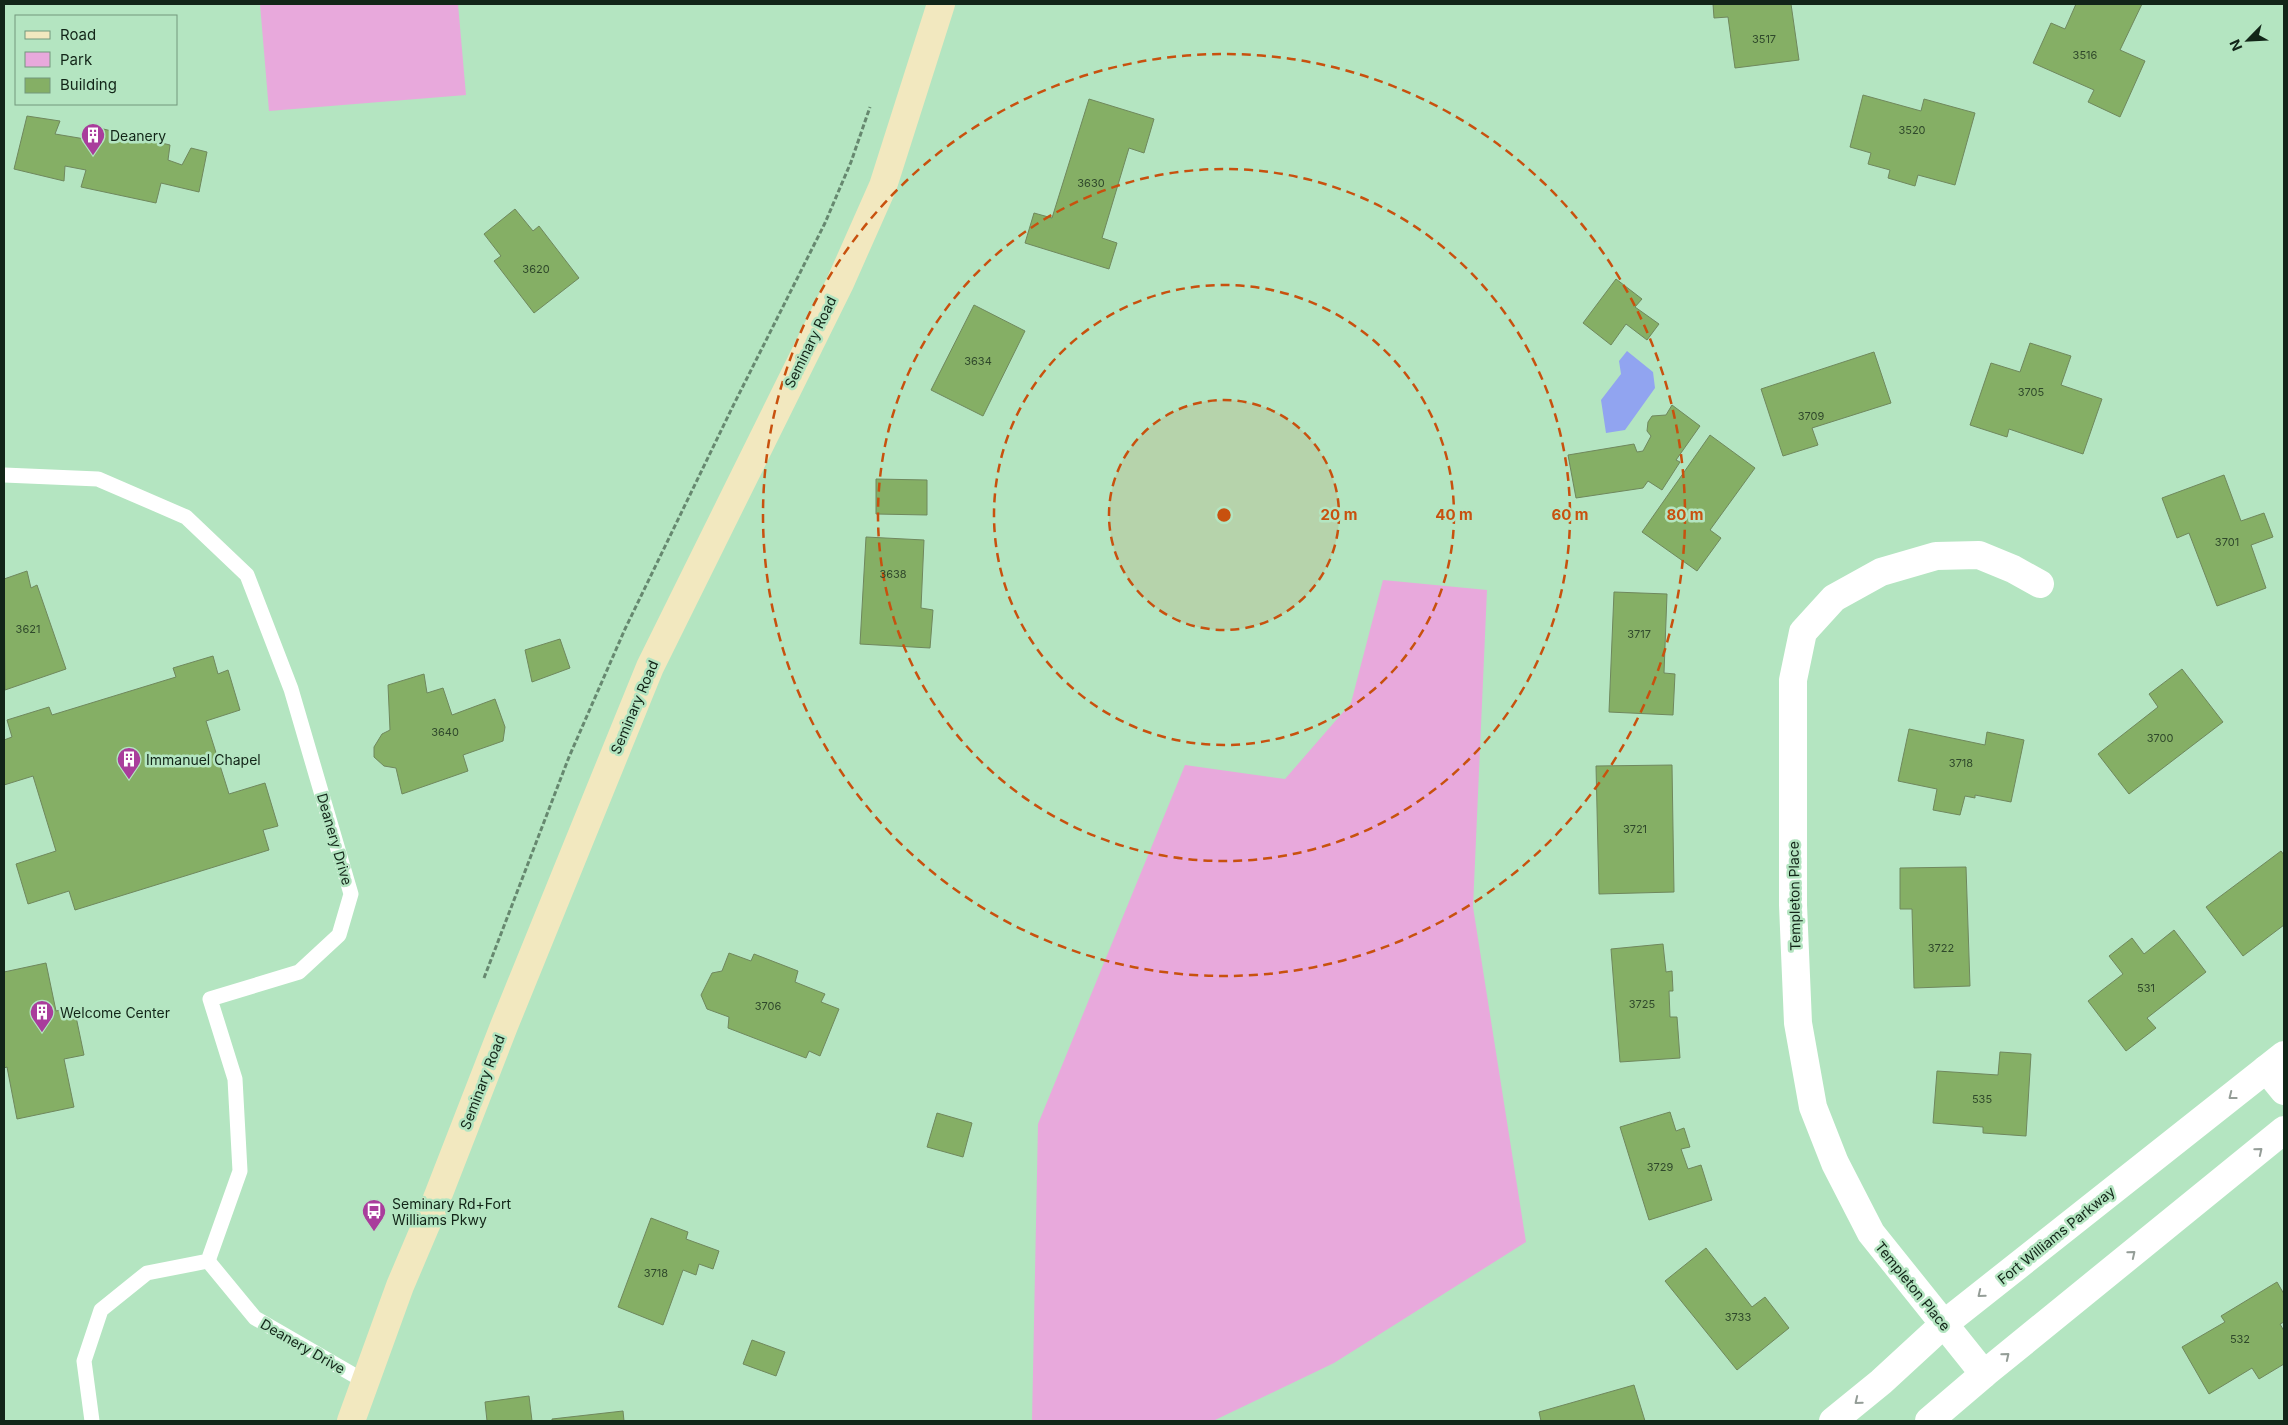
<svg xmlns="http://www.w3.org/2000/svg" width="2288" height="1425" font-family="Inter,sans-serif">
<rect width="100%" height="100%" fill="#b4e5c1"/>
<g fill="#e8a9dc">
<polygon points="260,4 458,4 466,95 269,111"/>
<polygon points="1383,580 1487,590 1473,907 1526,1242 1334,1363 1213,1421 1032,1421 1038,1124 1185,765 1285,779 1351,703"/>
</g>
<polygon fill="#91a4f0" points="1627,351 1653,372 1655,388 1625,430 1606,433 1601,400 1621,374 1619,361"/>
<g fill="#85af65" stroke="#6f885d">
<polygon points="1713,4 1791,4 1799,60 1735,68 1728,17 1714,18"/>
<polygon points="2076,4 2142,4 2120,50 2145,61 2120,117 2088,102 2094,90 2033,63 2051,23 2065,29"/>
<polygon points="1863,95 1921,111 1924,99 1975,113 1955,185 1918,175 1915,186 1888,178 1890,170 1868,164 1871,153 1850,147"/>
<polygon points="1089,99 1154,119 1144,153 1129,148 1102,238 1117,243 1109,269 1025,243 1034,213 1052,218"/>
<polygon points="27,116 60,121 55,134 91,140 95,127 170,145 168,160 182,165 191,148 207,152 199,192 161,183 156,203 81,187 86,170 65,166 64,181 14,169"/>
<polygon points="515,209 533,231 539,226 579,278 534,313 494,261 501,256 484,234"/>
<polygon points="1616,279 1642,299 1635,307 1659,324 1647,340 1626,324 1611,345 1583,323"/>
<polygon points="974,305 1025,331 983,416 931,390"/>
<polygon points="2030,343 2071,356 2061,385 2102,399 2083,454 2009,429 2007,437 1970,425 1991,363 2020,372"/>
<polygon points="1874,352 1891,403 1812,428 1818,445 1783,456 1761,389"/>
<polygon points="1672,405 1700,426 1676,460 1680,462 1662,490 1648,481 1643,488 1576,498 1568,455 1634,444 1637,452 1643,451 1651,436 1647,431 1648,422 1652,416 1666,415"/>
<polygon points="1710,435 1755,468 1710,530 1721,538 1697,571 1642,532"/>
<polygon points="2224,475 2241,521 2264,513 2273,537 2251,545 2266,588 2217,606 2189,533 2177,538 2162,498"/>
<polygon points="876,479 927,480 927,515 876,514"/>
<polygon points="866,537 924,540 921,608 933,610 930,648 860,644"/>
<polygon points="27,571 31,588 37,585 66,669 5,690 4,579"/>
<polygon points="1614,592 1667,594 1664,673 1675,674 1673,715 1609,712"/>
<polygon points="560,639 570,668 532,682 525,650"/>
<polygon points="213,656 218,674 228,670 240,710 206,721 229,794 265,783 278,826 263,830 269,850 75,910 69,891 28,904 16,864 56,851 33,776 4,785 4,740 12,737 7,720 49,707 52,715 176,677 173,668"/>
<polygon points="2182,669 2223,722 2129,794 2098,754 2158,707 2149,694"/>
<polygon points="424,674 427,693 443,688 452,715 495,699 505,727 503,741 463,755 468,771 402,794 396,768 384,766 374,757 374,747 382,734 390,730 388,685"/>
<polygon points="1909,729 1985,745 1987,732 2024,740 2011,802 1975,795 1975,798 1965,796 1960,815 1933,810 1937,789 1898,781"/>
<polygon points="1672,765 1674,892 1599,894 1596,766"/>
<polygon points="2281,851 2284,855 2284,925 2243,956 2206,907"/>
<polygon points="1966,867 1970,986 1914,988 1912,909 1900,909 1900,868"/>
<polygon points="2174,930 2206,972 2147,1018 2156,1028 2126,1051 2088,1001 2123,974 2109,956 2132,938 2144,954"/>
<polygon points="1663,944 1666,972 1672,971 1673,991 1669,991 1670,1017 1677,1017 1680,1058 1620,1062 1611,949"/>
<polygon points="729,953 751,961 754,954 798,971 795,982 825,994 821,1002 839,1009 820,1056 809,1051 806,1058 728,1028 729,1017 707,1009 701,995 712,973 722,971"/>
<polygon points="46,963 56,1011 74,1007 84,1055 64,1059 74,1107 17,1119 7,1067 4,1068 4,972"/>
<polygon points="2000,1052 2031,1054 2026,1136 1983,1133 1983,1127 1933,1123 1937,1071 1998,1075"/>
<polygon points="1670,1112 1676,1131 1684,1128 1690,1147 1681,1149 1688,1169 1701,1165 1712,1200 1649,1220 1620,1127"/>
<polygon points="937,1113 972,1123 963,1157 927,1147"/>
<polygon points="651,1218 688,1232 686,1239 719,1251 713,1269 699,1264 696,1275 683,1270 663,1325 618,1307"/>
<polygon points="1706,1248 1752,1307 1765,1297 1789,1328 1737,1370 1665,1281"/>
<polygon points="2277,1282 2284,1294 2284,1322 2280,1324 2284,1331 2284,1364 2259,1379 2252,1368 2209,1394 2182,1347 2225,1322 2221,1316"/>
<polygon points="752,1340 785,1352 776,1376 743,1364"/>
<polygon points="1634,1385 1645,1421 1541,1421 1539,1412"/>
<polygon points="529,1396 532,1421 487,1421 485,1402"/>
<polygon points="623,1411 624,1421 552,1421 552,1419"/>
</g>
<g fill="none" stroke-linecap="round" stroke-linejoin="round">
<polyline stroke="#66886f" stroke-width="3" stroke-dasharray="5 2.5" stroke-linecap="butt" points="484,978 569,757 625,629 732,408 825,223 851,162 870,107"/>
<g stroke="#fff" stroke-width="15">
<polyline points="4,475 98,479 186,517 247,575 291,689 351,894 339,935 299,972 210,999 235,1079 240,1171 208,1261 147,1273 101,1310 84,1361 92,1421"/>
<polyline points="208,1261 255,1318 364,1381"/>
</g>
<g stroke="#fff" stroke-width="28">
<polyline points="2266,1069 2284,1091"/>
<polyline points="1984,1374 1871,1233 1835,1163 1813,1107 1798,1023 1793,905 1793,680 1803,632 1834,598 1881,572 1936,556 1979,555 2013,569 2040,584"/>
</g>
<g stroke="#fff" stroke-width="28">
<polyline points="1833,1421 1881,1382 1944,1324 2284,1055"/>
<polyline points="1929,1421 1984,1374 2284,1130"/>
</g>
<polyline stroke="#f2e8bf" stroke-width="28" points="351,1421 400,1286 434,1206 504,1026 650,667 840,283 883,186 941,4"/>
</g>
<defs><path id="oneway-chevron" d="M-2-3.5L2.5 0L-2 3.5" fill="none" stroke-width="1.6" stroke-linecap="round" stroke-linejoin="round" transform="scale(1.25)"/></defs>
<g stroke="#949d97">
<use href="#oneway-chevron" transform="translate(2232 1096) rotate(142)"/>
<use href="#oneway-chevron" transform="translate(2259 1151) rotate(-39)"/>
<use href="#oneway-chevron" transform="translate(2132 1254) rotate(-39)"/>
<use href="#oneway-chevron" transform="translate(1981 1294) rotate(141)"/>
<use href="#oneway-chevron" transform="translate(2006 1356) rotate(-39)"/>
<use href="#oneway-chevron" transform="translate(1858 1401) rotate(141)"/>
</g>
<circle cx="1224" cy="515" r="115" fill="#c8510e" fill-opacity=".12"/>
<g fill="none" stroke="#c8510e" stroke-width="2.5" stroke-dasharray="9 6">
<circle cx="1224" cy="515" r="115"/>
<circle cx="1224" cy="515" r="230"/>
<circle cx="1224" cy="515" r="346"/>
<circle cx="1224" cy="515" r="461"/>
</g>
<defs>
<g id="building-pin" transform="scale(1.25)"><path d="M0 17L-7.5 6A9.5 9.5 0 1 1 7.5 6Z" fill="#a93d9c" stroke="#b4e5c1"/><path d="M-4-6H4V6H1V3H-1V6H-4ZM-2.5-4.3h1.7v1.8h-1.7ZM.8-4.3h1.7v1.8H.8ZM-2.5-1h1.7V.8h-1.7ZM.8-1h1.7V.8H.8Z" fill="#fff"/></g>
<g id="bus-pin" transform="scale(1.25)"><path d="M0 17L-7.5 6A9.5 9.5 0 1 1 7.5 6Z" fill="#a93d9c" stroke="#b4e5c1"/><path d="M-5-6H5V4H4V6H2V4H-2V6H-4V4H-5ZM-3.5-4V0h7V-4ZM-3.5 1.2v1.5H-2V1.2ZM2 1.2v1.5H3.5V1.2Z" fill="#fff"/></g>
</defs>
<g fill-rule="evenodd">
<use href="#building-pin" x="93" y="135"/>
<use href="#building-pin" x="129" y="759"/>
<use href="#building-pin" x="42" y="1012"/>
<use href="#bus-pin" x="374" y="1211"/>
</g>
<g text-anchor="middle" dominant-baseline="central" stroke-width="5" stroke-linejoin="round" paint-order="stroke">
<g font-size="11" fill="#2f482b">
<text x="1764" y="39">3517</text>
<text x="2085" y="55">3516</text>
<text x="1912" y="130">3520</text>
<text x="1091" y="183">3630</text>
<text x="536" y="269">3620</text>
<text x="978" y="361">3634</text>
<text x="2031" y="392">3705</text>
<text x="1811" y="416">3709</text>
<text x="2227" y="542">3701</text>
<text x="893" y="574">3638</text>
<text x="28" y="629">3621</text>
<text x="1639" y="634">3717</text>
<text x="445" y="732">3640</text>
<text x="2160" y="738">3700</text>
<text x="1961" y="763">3718</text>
<text x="1635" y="829">3721</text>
<text x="1941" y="948">3722</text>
<text x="2146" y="988">531</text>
<text x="1642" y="1004">3725</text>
<text x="768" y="1006">3706</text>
<text x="1982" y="1099">535</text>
<text x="1660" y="1167">3729</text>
<text x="656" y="1273">3718</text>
<text x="1738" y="1317">3733</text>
<text x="2240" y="1339">532</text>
</g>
<g font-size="14" fill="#122518" stroke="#b4e5c1" text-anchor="start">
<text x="110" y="135">Deanery</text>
<text x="146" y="759">Immanuel Chapel</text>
<text x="60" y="1012">Welcome Center</text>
<text x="392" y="1203">Seminary Rd+Fort<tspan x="392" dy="16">Williams Pkwy</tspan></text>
</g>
<g font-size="14" fill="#122518" stroke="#b4e5c1">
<text transform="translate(810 342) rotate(-64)">Seminary Road</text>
<text transform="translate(634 707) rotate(-67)">Seminary Road</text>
<text transform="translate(335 839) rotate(74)">Deanery Drive</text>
<text transform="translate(1794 896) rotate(-91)">Templeton Place</text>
<text transform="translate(482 1082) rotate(-69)">Seminary Road</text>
<text transform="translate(2056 1235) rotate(-39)">Fort Williams Parkway</text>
<text transform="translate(1913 1286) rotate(51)">Templeton Place</text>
<text transform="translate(303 1346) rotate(30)">Deanery Drive</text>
</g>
</g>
<circle cx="1224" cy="515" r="8" fill="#c8510e" stroke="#b4e5c1" stroke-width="2.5"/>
<g font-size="15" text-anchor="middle" font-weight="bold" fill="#c8510e" stroke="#b4e5c1" stroke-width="5" stroke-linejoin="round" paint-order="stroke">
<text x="1339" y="520">20 m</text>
<text x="1454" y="520">40 m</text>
<text x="1570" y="520">60 m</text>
<text x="1685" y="520">80 m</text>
</g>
<rect width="2288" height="1425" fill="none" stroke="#122518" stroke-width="10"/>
<rect x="15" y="15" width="162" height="90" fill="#b4e5c1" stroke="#73987d"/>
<rect x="25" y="31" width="25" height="8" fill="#f2e8bf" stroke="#73987d"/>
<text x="60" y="40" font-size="15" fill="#122518">Road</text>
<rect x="25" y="52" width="25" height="15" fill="#e8a9dc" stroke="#73987d"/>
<text x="60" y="65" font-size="15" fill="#122518">Park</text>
<rect x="25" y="78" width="25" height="15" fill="#85af65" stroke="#73987d"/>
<text x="60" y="90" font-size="15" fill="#122518">Building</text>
<g transform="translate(2248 40) rotate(246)" stroke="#b4e5c1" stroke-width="4" paint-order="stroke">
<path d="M0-4L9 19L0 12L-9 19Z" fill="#122518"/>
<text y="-8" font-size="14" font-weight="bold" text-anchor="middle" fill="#122518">N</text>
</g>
</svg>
